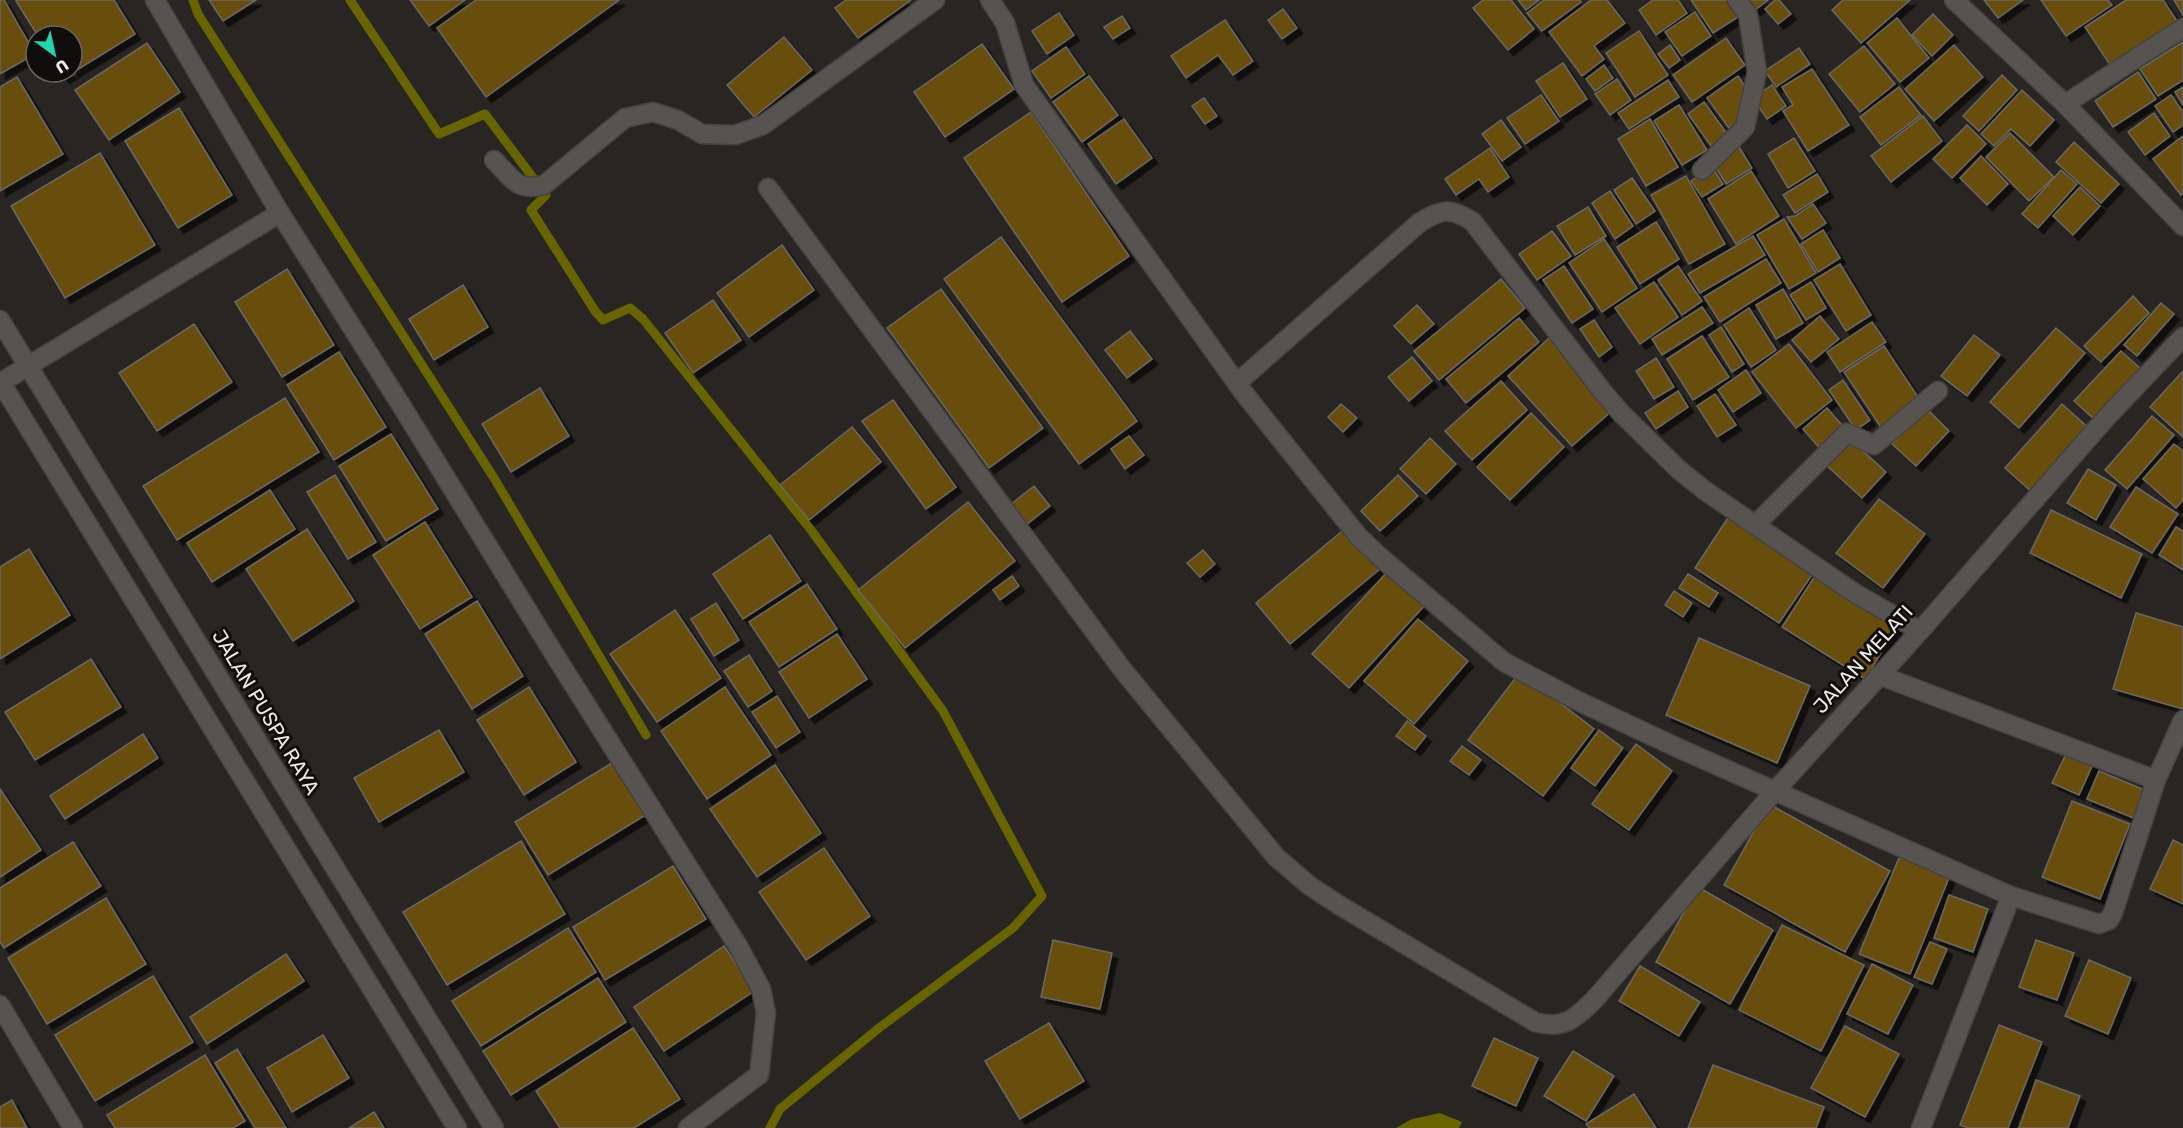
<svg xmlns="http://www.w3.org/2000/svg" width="2183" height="1128" font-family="Rubik,sans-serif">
<defs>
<filter id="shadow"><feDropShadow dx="5.5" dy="5.5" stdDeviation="0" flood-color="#0009"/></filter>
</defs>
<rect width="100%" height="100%" fill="#282523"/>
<polygon fill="#686402" points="1440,1113 1462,1122 1459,1128 1396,1128 1412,1119"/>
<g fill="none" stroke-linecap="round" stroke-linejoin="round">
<g stroke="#686402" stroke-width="9">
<polyline points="193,0 198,14 494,478 646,735"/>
<polyline points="350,0 439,134 485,114 546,195 531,210 595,311 603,320 630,308 643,319 811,530 943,711 1042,896 1013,928 879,1028 780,1109 770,1128"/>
</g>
</g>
<g fill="#674e0d" stroke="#6a6865" stroke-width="1.5" filter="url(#shadow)">
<polygon points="0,0 4,0 35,54 0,74"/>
<polygon points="18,0 114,0 135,34 64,78 60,72 72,72 72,36 38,36 16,1"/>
<polygon points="209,0 256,0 223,21"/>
<polygon points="410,0 465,0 429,26"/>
<polygon points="476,0 619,0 486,97 437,28"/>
<polygon points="846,0 911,0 858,38 835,8"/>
<polygon points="1483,0 1511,0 1534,29 1508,50 1473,8"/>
<polygon points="1518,0 1539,0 1526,10"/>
<polygon points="1544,0 1580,0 1581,2 1542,31 1527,13"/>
<polygon points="1591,0 1607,0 1625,23 1594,46 1604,59 1582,76 1549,32"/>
<polygon points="1653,0 1678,0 1687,13 1656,35 1639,10"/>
<polygon points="1691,0 1731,0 1741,15 1713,33"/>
<polygon points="1747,0 1768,0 1755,10"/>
<polygon points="1775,0 1779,0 1791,14 1778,24 1765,9"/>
<polygon points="1843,0 1910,0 1861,43 1832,10"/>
<polygon points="1984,0 2023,0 1998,18"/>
<polygon points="2041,0 2108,0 2112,5 2066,36"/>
<polygon points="2126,0 2163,0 2179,24 2112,68 2085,27"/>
<polygon points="2174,0 2183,0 2183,15"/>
<polygon points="1283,9 1297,28 1282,39 1268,20"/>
<polygon points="1695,12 1711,36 1682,56 1665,32"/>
<polygon points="1059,13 1074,35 1047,54 1032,31"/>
<polygon points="1933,14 1953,35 1932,56 1912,35"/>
<polygon points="1122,16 1130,28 1113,39 1104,27"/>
<polygon points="1897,18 1929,58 1900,82 1867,43"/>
<polygon points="1225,20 1253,61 1233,75 1218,55 1186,78 1171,56"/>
<polygon points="1639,31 1668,75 1635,97 1606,53"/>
<polygon points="784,37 812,70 754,117 727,85"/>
<polygon points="1726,38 1745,65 1692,102 1673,75"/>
<polygon points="2183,42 2183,80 2158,96 2140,69"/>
<polygon points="147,43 180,92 109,140 75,90"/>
<polygon points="982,44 1014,89 945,137 914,92"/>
<polygon points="1670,45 1680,60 1669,68 1658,54"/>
<polygon points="1954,45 1983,77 1934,121 1905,89"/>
<polygon points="1864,46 1895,84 1860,112 1829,74"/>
<polygon points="1066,47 1085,74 1051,98 1032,71"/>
<polygon points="1799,48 1810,64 1776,87 1765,71"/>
<polygon points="1563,63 1587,99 1560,117 1536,81"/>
<polygon points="1604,65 1613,78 1595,91 1586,79"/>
<polygon points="1812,69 1849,125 1808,151 1783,111 1793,105 1782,87"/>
<polygon points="2138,72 2156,99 2113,127 2095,101"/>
<polygon points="2002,75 2017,90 1979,131 1963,116"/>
<polygon points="1089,76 1118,115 1082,142 1053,102"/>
<polygon points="1738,76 1750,94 1746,116 1729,128 1707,98"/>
<polygon points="17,77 63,154 0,191 0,87"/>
<polygon points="1617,79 1631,100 1610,115 1595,94"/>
<polygon points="1668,80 1679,97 1629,129 1618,113"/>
<polygon points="1772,85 1786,106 1767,119 1756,103 1756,96"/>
<polygon points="1899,87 1921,115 1881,145 1860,117"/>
<polygon points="2183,87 2183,105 2175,92"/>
<polygon points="2022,90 2054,120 2030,146 2011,129 1994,146 1981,134"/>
<polygon points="1541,95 1559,121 1525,144 1507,118"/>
<polygon points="2171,95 2183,112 2183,125 2173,132 2155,106"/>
<polygon points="1204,98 1217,116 1205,124 1192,106"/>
<polygon points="1704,102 1731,139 1714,150 1688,114"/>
<polygon points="1679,105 1707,150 1682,165 1654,121"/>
<polygon points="179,108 232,195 178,228 125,141"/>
<polygon points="1031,112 1129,256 1062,302 964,158"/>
<polygon points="2154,113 2170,136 2145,155 2128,132"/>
<polygon points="1923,116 1942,141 1891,182 1871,156"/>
<polygon points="1124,119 1152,158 1116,184 1088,144"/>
<polygon points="1650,119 1678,167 1646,186 1618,139"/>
<polygon points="1501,120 1521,147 1502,161 1482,134"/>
<polygon points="1967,125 1986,144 1952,178 1933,159"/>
<polygon points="2010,133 2054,177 2029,201 1986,157"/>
<polygon points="2183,136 2183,193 2181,195 2153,159"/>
<polygon points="1794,138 1815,171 1788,188 1768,154"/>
<polygon points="2074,142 2119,184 2101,203 2056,162"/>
<polygon points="1739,147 1752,168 1726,184 1713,163"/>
<polygon points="1490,148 1509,177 1488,192 1479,179 1456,195 1445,179"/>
<polygon points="100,153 155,245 65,298 11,206"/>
<polygon points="1981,156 2008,184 1987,205 1960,178"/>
<polygon points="1712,167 1723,184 1702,197 1691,181"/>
<polygon points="2061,170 2077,184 2038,228 2022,214"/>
<polygon points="1751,171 1779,216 1736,244 1708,199"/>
<polygon points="1817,174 1828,192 1795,213 1783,195"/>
<polygon points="1686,176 1725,244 1689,264 1651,195"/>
<polygon points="1632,178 1655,211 1636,224 1614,190"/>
<polygon points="2080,187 2100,206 2073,235 2053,216"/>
<polygon points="1610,191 1633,226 1615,239 1592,203"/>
<polygon points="1813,204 1826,223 1802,239 1787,217 1795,216"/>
<polygon points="1588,207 1606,236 1575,255 1557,226"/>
<polygon points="1784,219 1816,273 1789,289 1757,235"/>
<polygon points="1656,222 1679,259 1640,284 1617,247"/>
<polygon points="1823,230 1840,258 1818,272 1801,244"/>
<polygon points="1552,231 1571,256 1537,280 1519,254"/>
<polygon points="1753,236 1765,255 1700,293 1688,274"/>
<polygon points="1001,237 1137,421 1079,464 944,279"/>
<polygon points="1604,239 1637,288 1602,312 1569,263"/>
<polygon points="782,245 814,290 749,337 717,293"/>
<polygon points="1766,259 1781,283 1720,322 1704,297"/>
<polygon points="1840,264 1871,315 1846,331 1814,280"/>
<polygon points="1564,266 1593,309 1572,323 1543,280"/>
<polygon points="1678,266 1702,301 1682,315 1658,280"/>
<polygon points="287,269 334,345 282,377 235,302"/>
<polygon points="1501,279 1525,308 1439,380 1414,351"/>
<polygon points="1654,282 1678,317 1640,344 1615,308"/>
<polygon points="1811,282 1826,308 1806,320 1790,295"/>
<polygon points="463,285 488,327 434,360 409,319"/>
<polygon points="941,289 1043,428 989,468 887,328"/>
<polygon points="1783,289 1803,323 1776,339 1756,305"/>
<polygon points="2133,296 2149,313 2101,362 2084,346"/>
<polygon points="713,300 741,340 693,373 665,333"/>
<polygon points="2161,303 2174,314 2137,356 2124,345"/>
<polygon points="1417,305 1434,324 1411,344 1394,326"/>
<polygon points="1702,307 1713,323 1662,355 1652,339"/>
<polygon points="1749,308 1776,350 1751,367 1724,325"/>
<polygon points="1820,316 1839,339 1811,362 1792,340"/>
<polygon points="1519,318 1539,342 1466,403 1446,379"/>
<polygon points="1594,320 1612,347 1599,357 1580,329"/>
<polygon points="1872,322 1886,342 1840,372 1827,352"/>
<polygon points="194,324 232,382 157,431 119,373"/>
<polygon points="1721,327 1744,364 1732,372 1709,335"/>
<polygon points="2056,328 2085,353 2019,428 1990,402"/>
<polygon points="1130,331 1152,359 1127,378 1105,350"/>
<polygon points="1974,335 2000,355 1967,396 1941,376"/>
<polygon points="1702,336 1729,377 1693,400 1667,359"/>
<polygon points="1549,338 1614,409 1572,446 1508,376"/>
<polygon points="1789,344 1832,400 1796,428 1752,372"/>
<polygon points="1884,346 1922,403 1882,429 1844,372"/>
<polygon points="2121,351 2142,370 2095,420 2074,401"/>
<polygon points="339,352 386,427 334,460 287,385"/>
<polygon points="1412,357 1432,381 1409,401 1388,377"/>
<polygon points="1656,358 1674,387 1654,399 1636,371"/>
<polygon points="1746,370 1761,393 1733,412 1718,390"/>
<polygon points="2183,371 2183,437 2150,407"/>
<polygon points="1843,380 1870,420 1856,430 1829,390"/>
<polygon points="1501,381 1527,410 1472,460 1445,431"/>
<polygon points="540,388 569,436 511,472 482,424"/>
<polygon points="1678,391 1688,407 1656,429 1645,413"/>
<polygon points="1715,394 1736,425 1717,437 1697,406"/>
<polygon points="285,398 319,452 177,540 143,486"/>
<polygon points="893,400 956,487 926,509 862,421"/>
<polygon points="1341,404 1357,418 1343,432 1328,417"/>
<polygon points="2062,404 2091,430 2034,494 2005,468"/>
<polygon points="1827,408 1847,431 1822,451 1803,429"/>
<polygon points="1926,408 1949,431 1916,466 1892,444"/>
<polygon points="1531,413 1564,447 1510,500 1477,467"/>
<polygon points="2152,416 2174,435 2127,489 2105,470"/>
<polygon points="852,427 881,462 809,520 780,485"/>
<polygon points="391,434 438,509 386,541 339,466"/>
<polygon points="1129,436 1144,455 1125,469 1111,449"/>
<polygon points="1430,438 1456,464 1426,494 1400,469"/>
<polygon points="1849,438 1886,472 1862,498 1825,464"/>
<polygon points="2174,444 2183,451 2183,500 2176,508 2143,479"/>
<polygon points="2088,469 2116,485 2096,520 2067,503"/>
<polygon points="335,475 376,542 348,559 307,492"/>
<polygon points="1398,475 1418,496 1380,531 1361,511"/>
<polygon points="1034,486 1050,506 1026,525 1010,505"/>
<polygon points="2136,487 2178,514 2152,553 2110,527"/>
<polygon points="270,490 295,529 212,582 187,543"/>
<polygon points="1879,499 1925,534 1883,588 1836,553"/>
<polygon points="968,502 1015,561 905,648 858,590"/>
<polygon points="2051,510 2142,554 2121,598 2030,553"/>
<polygon points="1729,516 1814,572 1779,623 1695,568"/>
<polygon points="425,522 472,597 420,629 373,555"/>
<polygon points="1347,527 1381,568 1290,644 1256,603"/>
<polygon points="2176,527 2183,531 2183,570 2159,555"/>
<polygon points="307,529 354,601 293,641 246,569"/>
<polygon points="770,535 801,581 743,619 713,574"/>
<polygon points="29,549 70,615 0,659 0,567"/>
<polygon points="1203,550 1215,564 1200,577 1187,563"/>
<polygon points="1389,570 1426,604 1349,688 1312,654"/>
<polygon points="1688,574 1718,593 1709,607 1679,588"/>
<polygon points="1012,576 1019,586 1000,600 993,590"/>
<polygon points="1815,576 1897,627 1865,679 1782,627"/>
<polygon points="807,584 837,629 779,667 749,622"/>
<polygon points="1674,591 1692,603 1683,617 1665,605"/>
<polygon points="477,601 523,676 472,709 425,634"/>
<polygon points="716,603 739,640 714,656 691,619"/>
<polygon points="675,610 721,678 657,722 610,654"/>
<polygon points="2136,613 2183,627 2183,709 2113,689"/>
<polygon points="1418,619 1468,661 1414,724 1364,681"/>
<polygon points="837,634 867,679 809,718 779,672"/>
<polygon points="1699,638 1810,686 1777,763 1666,715"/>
<polygon points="749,655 772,691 748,707 724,671"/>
<polygon points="91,659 121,707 35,760 5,712"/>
<polygon points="1520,672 1594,729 1543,796 1468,740"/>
<polygon points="529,687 576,762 524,795 477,720"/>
<polygon points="725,687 771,755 707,799 661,731"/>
<polygon points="777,696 800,732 776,748 752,712"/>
<polygon points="1407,721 1426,736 1415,750 1396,736"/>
<polygon points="439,730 464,772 379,822 354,778"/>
<polygon points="1599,730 1623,748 1595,786 1571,768"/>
<polygon points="143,734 158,758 65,819 50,796"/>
<polygon points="1636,744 1672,771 1629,830 1592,804"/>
<polygon points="1462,746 1481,760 1469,775 1450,761"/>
<polygon points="2067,752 2093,764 2079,795 2052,783"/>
<polygon points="615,761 647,814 548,875 515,822"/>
<polygon points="775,765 821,833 757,877 710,809"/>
<polygon points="2099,771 2147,791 2136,819 2087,799"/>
<polygon points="0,789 41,850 0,877"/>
<polygon points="2072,801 2130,824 2100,899 2042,877"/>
<polygon points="1769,804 1890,871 1845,952 1724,885"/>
<polygon points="2173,840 2183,845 2183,904 2150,889"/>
<polygon points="521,841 565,914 447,985 403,912"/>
<polygon points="73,842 101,886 4,948 0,942 0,888"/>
<polygon points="824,848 870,916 806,960 759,892"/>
<polygon points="1901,853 1951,873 1910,974 1859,954"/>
<polygon points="673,866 706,919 605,980 573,927"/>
<polygon points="1698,887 1773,930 1730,1004 1656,962"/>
<polygon points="1949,895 1988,909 1973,952 1934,938"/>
<polygon points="106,898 146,964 47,1024 8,958"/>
<polygon points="1782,925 1864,965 1821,1051 1739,1010"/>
<polygon points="568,928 596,972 481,1046 452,1001"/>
<polygon points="1053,940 1112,953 1100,1009 1041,997"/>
<polygon points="2036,940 2074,953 2057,1000 2019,987"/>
<polygon points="1930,942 1947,949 1932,984 1914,977"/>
<polygon points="724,946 754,991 664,1051 634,1007"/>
<polygon points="286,954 304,981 207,1044 190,1017"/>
<polygon points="2089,960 2131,978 2108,1034 2065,1016"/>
<polygon points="1872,964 1913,985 1888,1034 1847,1014"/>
<polygon points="1640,966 1700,1002 1679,1036 1619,1001"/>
<polygon points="153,976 193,1042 95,1101 55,1035"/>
<polygon points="598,978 626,1022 511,1095 483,1051"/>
<polygon points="1049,1023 1084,1081 1020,1119 985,1061"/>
<polygon points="1999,1025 2042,1042 2008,1128 1968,1128 1960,1125"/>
<polygon points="1845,1026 1899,1054 1865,1117 1811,1088"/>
<polygon points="633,1028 680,1099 634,1128 560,1128 536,1091"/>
<polygon points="323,1035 349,1078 292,1112 267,1068"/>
<polygon points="1494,1038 1538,1058 1516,1106 1472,1086"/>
<polygon points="237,1049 286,1128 255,1128 215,1063"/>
<polygon points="1573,1051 1614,1076 1586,1121 1544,1096"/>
<polygon points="205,1055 245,1121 233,1128 115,1128 107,1115"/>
<polygon points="1713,1065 1824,1107 1816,1128 1688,1128"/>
<polygon points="2036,1080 2080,1096 2068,1128 2019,1128"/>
<polygon points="1634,1094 1656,1128 1589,1128 1586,1124"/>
<polygon points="12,1100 27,1128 0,1128 0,1107"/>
<polygon points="374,1112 384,1128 349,1128"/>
</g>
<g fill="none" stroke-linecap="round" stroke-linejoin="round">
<g stroke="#454341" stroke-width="21">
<g id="street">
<polyline points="155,0 280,213 406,413 556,657 738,946 761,989 766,1013 759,1075 688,1128"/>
<polyline points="990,0 1005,23 1024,85 1243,392 1358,536 1379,556 1504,662 1578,701 1678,748 2011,896 2099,924 2109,920 2113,913 2156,780 2183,720"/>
<polyline points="2065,104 2183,28"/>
<path d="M 494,160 C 512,178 516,192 544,185 L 625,118 L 653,112 L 678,120 L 702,134 L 735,135 L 763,125 L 935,0"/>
<polyline points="1702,170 1745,127 1757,72 1748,15 1737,0"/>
<path d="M 768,188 L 1122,669 L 1276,857 L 1310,886 L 1339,905 L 1535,1022 C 1563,1030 1575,1019 1594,1000 L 1775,791 L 1920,631 L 2105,419 L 2183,337"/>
<polyline points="0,320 494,1128"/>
<polyline points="0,381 457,1128"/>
<path d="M 1238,382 L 1419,223 C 1442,209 1450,207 1473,222 L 1603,392 L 1621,413 L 1678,469 L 1704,490 L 1853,592 L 1920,631"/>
<polyline points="0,383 280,213"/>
<polyline points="1755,525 1847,433 1874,445 1938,391"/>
<polyline points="1879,675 2156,780"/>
<polyline points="0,1005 73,1128"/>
<polyline points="1921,1128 2011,896"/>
</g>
</g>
<g stroke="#454341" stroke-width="21">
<polyline id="secondary" points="1954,0 2065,104 2183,226"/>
</g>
<use href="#street" stroke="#565350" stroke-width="18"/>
<use href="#secondary" stroke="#565350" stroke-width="18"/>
</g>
<g text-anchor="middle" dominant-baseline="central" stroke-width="6" stroke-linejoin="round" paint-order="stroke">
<g font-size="20" fill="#edebea" stroke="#100e0d">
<text transform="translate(1863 659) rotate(-48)">JALAN MELATI</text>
<text transform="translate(266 712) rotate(59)">JALAN PUSPA RAYA</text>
</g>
</g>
<g transform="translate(54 54) rotate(147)"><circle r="28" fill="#100e0d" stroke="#686665" stroke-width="1.5"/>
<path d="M0-4.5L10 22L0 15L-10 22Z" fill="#22d5af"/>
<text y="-9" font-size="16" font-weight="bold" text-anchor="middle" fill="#edebea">U</text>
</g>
</svg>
